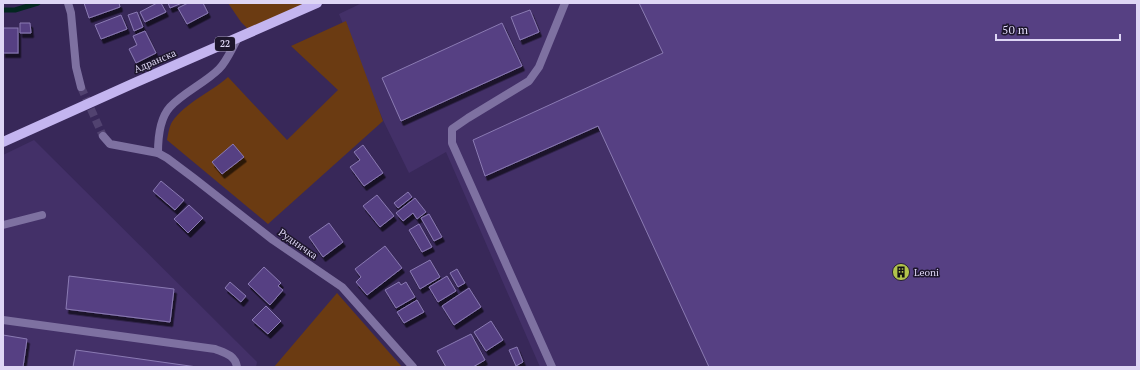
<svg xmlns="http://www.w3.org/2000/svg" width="1140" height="370" font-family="'PT Serif',serif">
<defs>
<filter id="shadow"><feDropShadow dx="2.5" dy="4.5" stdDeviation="0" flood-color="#0009"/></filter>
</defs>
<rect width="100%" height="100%" fill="#382859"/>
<g fill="#433068">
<polygon points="362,3 1137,3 1137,367 540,367 446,152 409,173 383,120 339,14"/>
<polygon points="34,140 257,362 256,367 3,367 3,155"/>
</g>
<g fill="#6b3b12">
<polygon points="228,3 312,3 249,30 241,22"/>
<path d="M 346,21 L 383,121 L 268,224 L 167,140 C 168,135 169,127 172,122 C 186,102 210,93 228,77 L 287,140 L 338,90 L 291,46 Z"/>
<polygon points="337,293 402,367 274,367"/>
</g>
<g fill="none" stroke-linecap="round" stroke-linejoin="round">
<polyline stroke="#032720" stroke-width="5" points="3,10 15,10 38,3"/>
</g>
<g fill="#574183" stroke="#8a7ab3" filter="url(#shadow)">
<polygon points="84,3 119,3 120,7 89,18"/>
<polygon points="157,3 161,3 166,12 145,22 140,12"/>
<polygon points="168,3 182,3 170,8"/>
<polygon points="188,3 203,3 208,13 187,24 178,8"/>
<polygon points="639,3 1137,3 1137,367 709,367 598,126 485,176 473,140 663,53"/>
<polygon points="530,10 539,32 520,40 511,17"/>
<polygon points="137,12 143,27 134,31 128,15"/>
<polygon points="121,15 127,29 101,39 95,25"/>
<polygon points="20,23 30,23 31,33 20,33"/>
<polygon points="502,23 522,66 401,121 382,78"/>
<rect x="3" y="28" width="15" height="25"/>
<polygon points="145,31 156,53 136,63 129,49 137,45 133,36"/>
<polygon points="233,144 244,157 222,174 212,162"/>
<polygon points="363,145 383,173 364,186 350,167 360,160 354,152"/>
<polygon points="161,181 184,200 175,210 153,191"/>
<polygon points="408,192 412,197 398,208 394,203"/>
<polygon points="377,195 394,216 380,227 363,206"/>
<polygon points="415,198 426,212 417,219 413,213 403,221 396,213"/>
<polygon points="189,205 203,218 188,233 174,219"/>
<polygon points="429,214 442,237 434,241 421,218"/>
<polygon points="329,223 343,242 323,257 309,237"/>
<polygon points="419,224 432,247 422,252 409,230"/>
<polygon points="385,246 402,268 367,295 356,282 361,277 355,269"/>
<polygon points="430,260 440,277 420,289 410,271"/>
<polygon points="264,267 281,283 278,286 283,290 270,305 248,284"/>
<polygon points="457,269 465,283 458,287 450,273"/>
<polygon points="69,276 174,289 170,322 66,309"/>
<polygon points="447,276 456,291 438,302 429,287"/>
<polygon points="230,282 246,296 241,302 225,288"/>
<polygon points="399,282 401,285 406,282 415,297 396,308 385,290"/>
<polygon points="469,288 481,307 454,325 442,306"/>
<polygon points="417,300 424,312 404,323 397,312"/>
<polygon points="266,306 281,321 268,334 252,320"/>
<polygon points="491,321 503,340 486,351 474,332"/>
<polygon points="471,334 485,360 473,367 446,367 437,351"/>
<polygon points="3,335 27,339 23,367 3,367"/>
<polygon points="517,347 523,362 516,366 509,350"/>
<polygon points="76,350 197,367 73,367"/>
</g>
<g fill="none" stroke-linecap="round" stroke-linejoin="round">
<polyline stroke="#514270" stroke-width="8" stroke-dasharray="8 4" stroke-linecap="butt" points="81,87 103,136"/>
<g stroke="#7e71a1" stroke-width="8">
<polyline points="3,225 42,215"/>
<path d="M 3,320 L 215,349 C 225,353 235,355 237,367"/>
<polyline points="552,367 452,143 452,129 468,118 529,81 539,67 565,3"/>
</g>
<g stroke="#7e71a1" stroke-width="8">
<polyline points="68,3 71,13 76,67 81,87"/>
<path d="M 238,38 C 232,48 227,61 219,69 C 205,83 184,92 170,107 C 160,118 158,138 158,153 L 167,158 L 195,179 L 273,240 L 342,287 L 413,367"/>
<polyline points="103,136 110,144 158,153"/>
</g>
<polyline stroke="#c4b5f0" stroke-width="10" points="3,142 132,84 317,3"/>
</g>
<defs>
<g id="building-disc" transform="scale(0.9)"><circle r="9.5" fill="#b2c34c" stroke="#1d162c"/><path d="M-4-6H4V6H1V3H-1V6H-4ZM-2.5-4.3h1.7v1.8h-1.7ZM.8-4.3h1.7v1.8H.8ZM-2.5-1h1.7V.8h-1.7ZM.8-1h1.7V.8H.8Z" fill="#111"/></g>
</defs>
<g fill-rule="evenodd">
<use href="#building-disc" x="901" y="272"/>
</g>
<g text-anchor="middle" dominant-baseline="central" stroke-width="3" stroke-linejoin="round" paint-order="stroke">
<rect fill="#1d162c" stroke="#a49cb9" stroke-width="1" x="215" y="37" width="20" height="14" rx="3"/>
<g font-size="9" font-weight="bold" fill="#ded6f5">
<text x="225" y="44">22</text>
</g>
<g font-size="10" fill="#ded6f5" stroke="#1d162c">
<text transform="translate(155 61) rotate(-23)">Адранска</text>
<text transform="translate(298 244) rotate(35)">Рудничка</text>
</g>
<g font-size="10" fill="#ded6f5" stroke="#1d162c" text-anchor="start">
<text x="914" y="272">Leoni</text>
</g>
</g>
<rect width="1140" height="370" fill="none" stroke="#ded6f5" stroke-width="8"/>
<path d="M996 34v6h124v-6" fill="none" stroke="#ded6f5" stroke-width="2"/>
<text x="1002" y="34" font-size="12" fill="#ded6f5" stroke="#1d162c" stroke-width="3" paint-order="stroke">50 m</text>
</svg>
